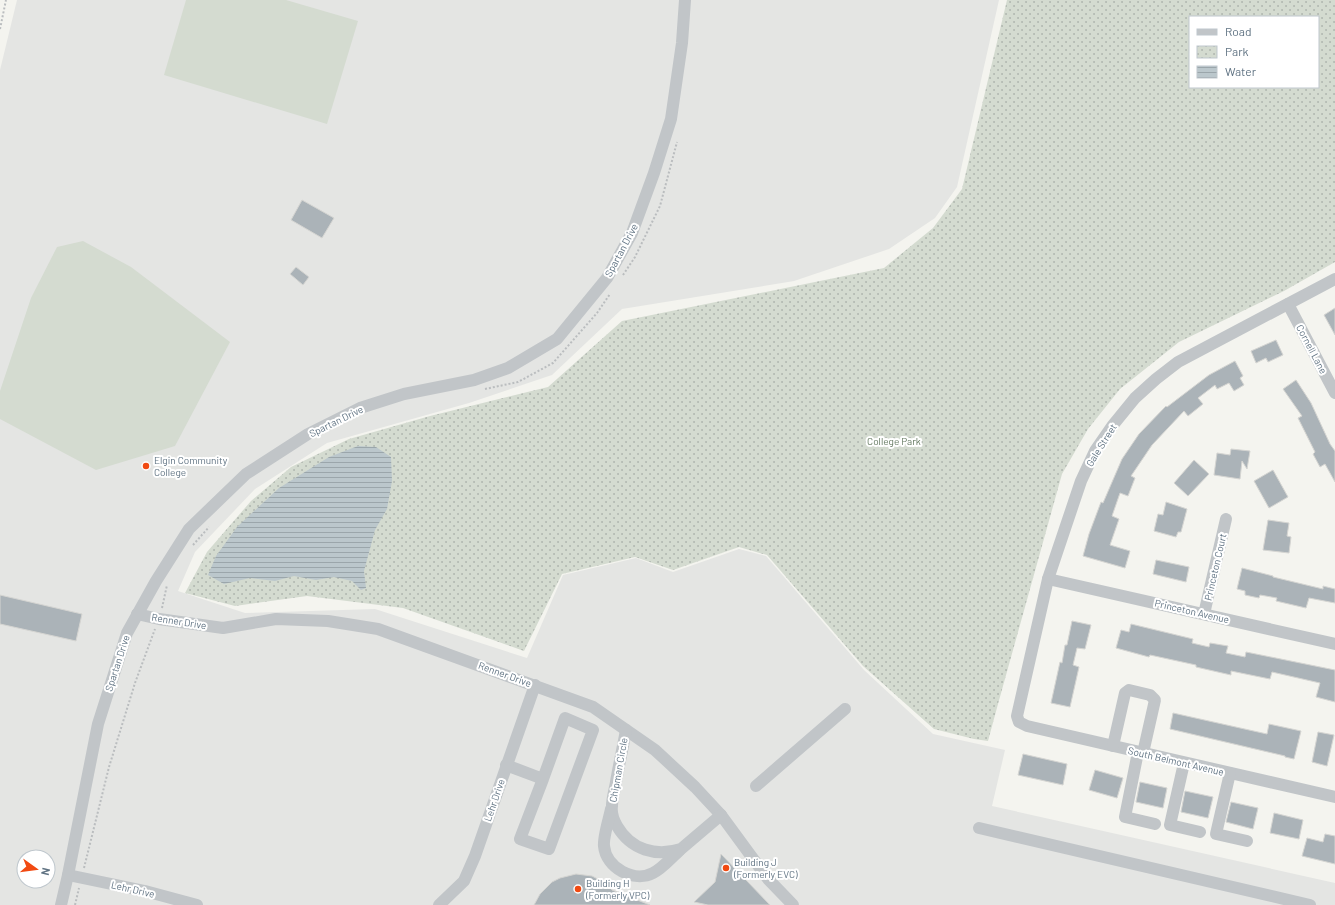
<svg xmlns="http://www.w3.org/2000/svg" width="1335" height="905" font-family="Barlow,sans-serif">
<defs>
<pattern id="park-dots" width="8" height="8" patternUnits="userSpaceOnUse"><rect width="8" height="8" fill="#d4dbd0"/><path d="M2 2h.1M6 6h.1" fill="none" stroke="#afb6ae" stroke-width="1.8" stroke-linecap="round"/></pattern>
<pattern id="water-rules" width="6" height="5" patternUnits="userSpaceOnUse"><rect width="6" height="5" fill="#bbc7cc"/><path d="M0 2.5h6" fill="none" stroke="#9ba6ab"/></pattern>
</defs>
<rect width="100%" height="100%" fill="#f4f4ef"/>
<path fill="#e4e5e3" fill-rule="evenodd" d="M 17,0 L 999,0 L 957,187 L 935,218 L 889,249 L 794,281 L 622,309 L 552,375 L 469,403 L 327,443 L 255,489 L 195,552 L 178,591 L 245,613 L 375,609 L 527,658 L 563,575 L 636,558 L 673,572 L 739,549 L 766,556 L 864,670 L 933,734 L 1005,750 L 992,806 L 1335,883 L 1335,905 L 0,905 L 0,70 ZM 24,857 L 48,857 L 48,881 L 24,881 Z"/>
<g fill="#d4dbd0">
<polygon points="186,0 286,0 358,21 327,124 164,75"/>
<polygon points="83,241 131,267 230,342 175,446 96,470 0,419 0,391 31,298 57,247"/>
</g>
<path fill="url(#park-dots)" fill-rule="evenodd" d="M 1007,0 L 1335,0 L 1335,262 L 1284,291 L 1179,342 L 1120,389 L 1088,429 L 1062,474 L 998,704 L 988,741 L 974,739 L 934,729 L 863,666 L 767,555 L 739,547 L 673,570 L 635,557 L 562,574 L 524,651 L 403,608 L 307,596 L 235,606 L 185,593 L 207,552 L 251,501 L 291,467 L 349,439 L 430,416 L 548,387 L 622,321 L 884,268 L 933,228 L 962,189 ZM 1190,17 L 1318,17 L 1318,87 L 1190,87 Z"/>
<polygon fill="url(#water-rules)" points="358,446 376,447 391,457 392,481 387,509 375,530 364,571 366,588 361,590 352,581 334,577 316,580 294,576 275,581 250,578 224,584 208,575 216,556 237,527 279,488 329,457"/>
<g fill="#abb3b8" stroke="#d5d5d2">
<polygon points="302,200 334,218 322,238 291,220"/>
<polygon points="296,267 309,277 303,285 290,274"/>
<polygon points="1335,308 1335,335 1324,315"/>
<polygon points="1276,340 1283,355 1268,362 1266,358 1256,363 1251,351"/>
<polygon points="1235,361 1243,376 1240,378 1244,385 1234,391 1229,383 1217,389 1215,385 1198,398 1203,404 1188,416 1184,411 1152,445 1131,476 1135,478 1128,496 1120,493 1112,516 1119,519 1110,545 1130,551 1125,568 1083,556 1089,534 1101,502 1103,503 1122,459 1139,434 1166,406 1167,407 1209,375"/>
<polygon points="1296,380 1311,403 1330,444 1335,451 1335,482 1325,464 1320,467 1313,454 1315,452 1298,418 1302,416 1283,389"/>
<polygon points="1231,449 1250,451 1247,469 1242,461 1240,479 1214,475 1217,453 1230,455"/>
<polygon points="1194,460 1209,474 1188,496 1174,483"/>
<polygon points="1273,470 1288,497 1269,508 1254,481"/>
<polygon points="1166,502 1187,509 1181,532 1178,532 1176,537 1154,531 1158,514 1163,515"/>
<polygon points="1268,520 1289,523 1287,536 1291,537 1289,553 1263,550"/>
<polygon points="1156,560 1189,567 1186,582 1153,574"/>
<polygon points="1242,568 1273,576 1273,577 1323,589 1323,586 1335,589 1335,603 1309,598 1306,608 1276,601 1277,598 1260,595 1259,598 1245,595 1245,591 1237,589"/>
<polygon points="0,595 82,614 76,641 0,624"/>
<polygon points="1072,621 1091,625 1085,649 1077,648 1073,665 1079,667 1070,707 1051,703 1060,662 1062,663 1065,645 1067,645"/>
<polygon points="1131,624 1193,639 1192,643 1209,647 1210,643 1228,646 1226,653 1245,657 1246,652 1335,670 1335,702 1316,697 1320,683 1272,672 1270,679 1231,671 1231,675 1196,667 1196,665 1150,655 1149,657 1116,648 1121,630 1129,632"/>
<polygon points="1173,713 1267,734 1269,724 1301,731 1294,759 1285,757 1285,756 1170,729"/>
<polygon points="1318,732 1334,735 1327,766 1312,762"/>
<polygon points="1023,754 1067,764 1063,785 1018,775"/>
<polygon points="1095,770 1123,778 1117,798 1089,790"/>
<polygon points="1140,782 1167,788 1163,808 1136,802"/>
<polygon points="1185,791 1213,797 1208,818 1181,812"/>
<polygon points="1231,802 1258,808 1253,829 1226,822"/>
<polygon points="1274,813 1303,820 1299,839 1270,833"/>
<polygon points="1325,834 1335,836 1335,864 1302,856 1307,838 1323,842"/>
<polygon points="721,854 770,905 708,905 694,902 715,882"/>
<polygon points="576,874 592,876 607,884 612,890 650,905 534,905 540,894 552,882 560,878"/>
</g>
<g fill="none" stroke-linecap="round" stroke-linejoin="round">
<g stroke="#babdbf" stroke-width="2" stroke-dasharray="2 2" stroke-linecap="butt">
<polyline points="0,29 6,0"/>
<polyline points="623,275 635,257 660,206 677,142"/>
<polyline points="485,389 518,382 553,363 597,313 610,294"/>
<polyline points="193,545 209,527"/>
<polyline points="162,608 167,585"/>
<polyline points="84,868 109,767 135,683 155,629"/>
<polyline points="75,905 79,888"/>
</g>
<g stroke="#c1c5c8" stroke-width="12">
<polyline points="1335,279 1178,362 1156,379 1135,398 1113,425 1095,451 1081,481 1048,579 1017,716 1019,722 1027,726 1335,797"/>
<polyline points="1288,304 1335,393"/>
<polyline points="1048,579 1335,644"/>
<polyline points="137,614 159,619 223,628 276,619 328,621 378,629 593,707 655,750 695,787 721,815 768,879 793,905"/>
<polyline points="1204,614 1226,519"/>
<path d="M 626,730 C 623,747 619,764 616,782 C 615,789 612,798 612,806 C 611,813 614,821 617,826 C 631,850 656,857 681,849 L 721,815"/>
<polyline points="1113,746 1125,693 1129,690 1150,695 1155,700 1143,753"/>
<polyline points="1138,752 1125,817 1155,824"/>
<polyline points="1184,763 1170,825 1200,832"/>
<polyline points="506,765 543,779 520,839 549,849 593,730 565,718 543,779"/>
<polyline points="1230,773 1216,834 1247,841"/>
<polyline points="756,786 845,709"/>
<path d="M 611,809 C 609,819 603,837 604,846 C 606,868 634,883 653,873 C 662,869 671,858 679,851"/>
<polyline points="979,828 1310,905"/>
<polyline points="68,875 145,891 197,905"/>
<polyline points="61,905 68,875 98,724 127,633 156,581 189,529 246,474 308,434 360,408 404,394 474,380 508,368 557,339 607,278 632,233 654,173 671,119 682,43 685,0"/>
<polyline points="439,905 464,881 475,856 535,685"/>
</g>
</g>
<g fill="#f14a12" stroke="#fff" stroke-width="1.5">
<circle cx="146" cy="466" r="4"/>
<circle cx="726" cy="868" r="4"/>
<circle cx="578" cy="889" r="4"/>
</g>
<g text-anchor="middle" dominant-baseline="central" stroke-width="4" stroke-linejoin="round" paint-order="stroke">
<g font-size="10" fill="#607383" stroke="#fff">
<text transform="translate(621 250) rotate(-62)">Spartan Drive</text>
<text transform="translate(1312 349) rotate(62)">Cornell Lane</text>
<text transform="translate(336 421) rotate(-26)">Spartan Drive</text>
<text transform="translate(1101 445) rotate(-58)">Gale Street</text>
<text transform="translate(1215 567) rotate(-77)">Princeton Court</text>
<text transform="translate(1192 611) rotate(13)">Princeton Avenue</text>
<text transform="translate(179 621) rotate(9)">Renner Drive</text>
<text transform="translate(117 663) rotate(-72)">Spartan Drive</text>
<text transform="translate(505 674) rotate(20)">Renner Drive</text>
<text transform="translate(1176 761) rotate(13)">South Belmont Avenue</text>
<text transform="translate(618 770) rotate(-80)">Chipman Circle</text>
<text transform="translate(494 800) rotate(-71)">Lehr Drive</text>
<text transform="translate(133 889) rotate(13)">Lehr Drive</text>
</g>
<g font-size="10" fill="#647960" stroke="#fff">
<text x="894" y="441">College Park</text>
</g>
<g font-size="10" fill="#607383" stroke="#fff" text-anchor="start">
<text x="154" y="460">Elgin Community<tspan x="154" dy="12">College</tspan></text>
<text x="734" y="862">Building J<tspan x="734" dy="12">(Formerly EVC)</tspan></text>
<text x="586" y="883">Building H<tspan x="586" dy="12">(Formerly VPC)</tspan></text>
</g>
</g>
<rect x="1189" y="16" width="130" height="72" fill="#ffffff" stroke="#bfc7cd"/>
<rect x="1197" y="29" width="20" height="6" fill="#c1c5c8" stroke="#bfc7cd"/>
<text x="1225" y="36" font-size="12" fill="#607383">Road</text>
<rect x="1197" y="46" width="20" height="12" fill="url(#park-dots)" stroke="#bfc7cd"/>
<text x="1225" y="56" font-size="12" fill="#607383">Park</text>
<rect x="1197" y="66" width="20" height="12" fill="url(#water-rules)" stroke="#bfc7cd"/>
<text x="1225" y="76" font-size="12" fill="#607383">Water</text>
<g transform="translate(36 869) rotate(104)"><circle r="19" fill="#ffffff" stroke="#bfc7cd"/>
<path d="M0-3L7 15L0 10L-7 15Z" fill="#f14a12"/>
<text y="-6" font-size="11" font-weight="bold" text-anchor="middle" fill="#607383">N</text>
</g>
</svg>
